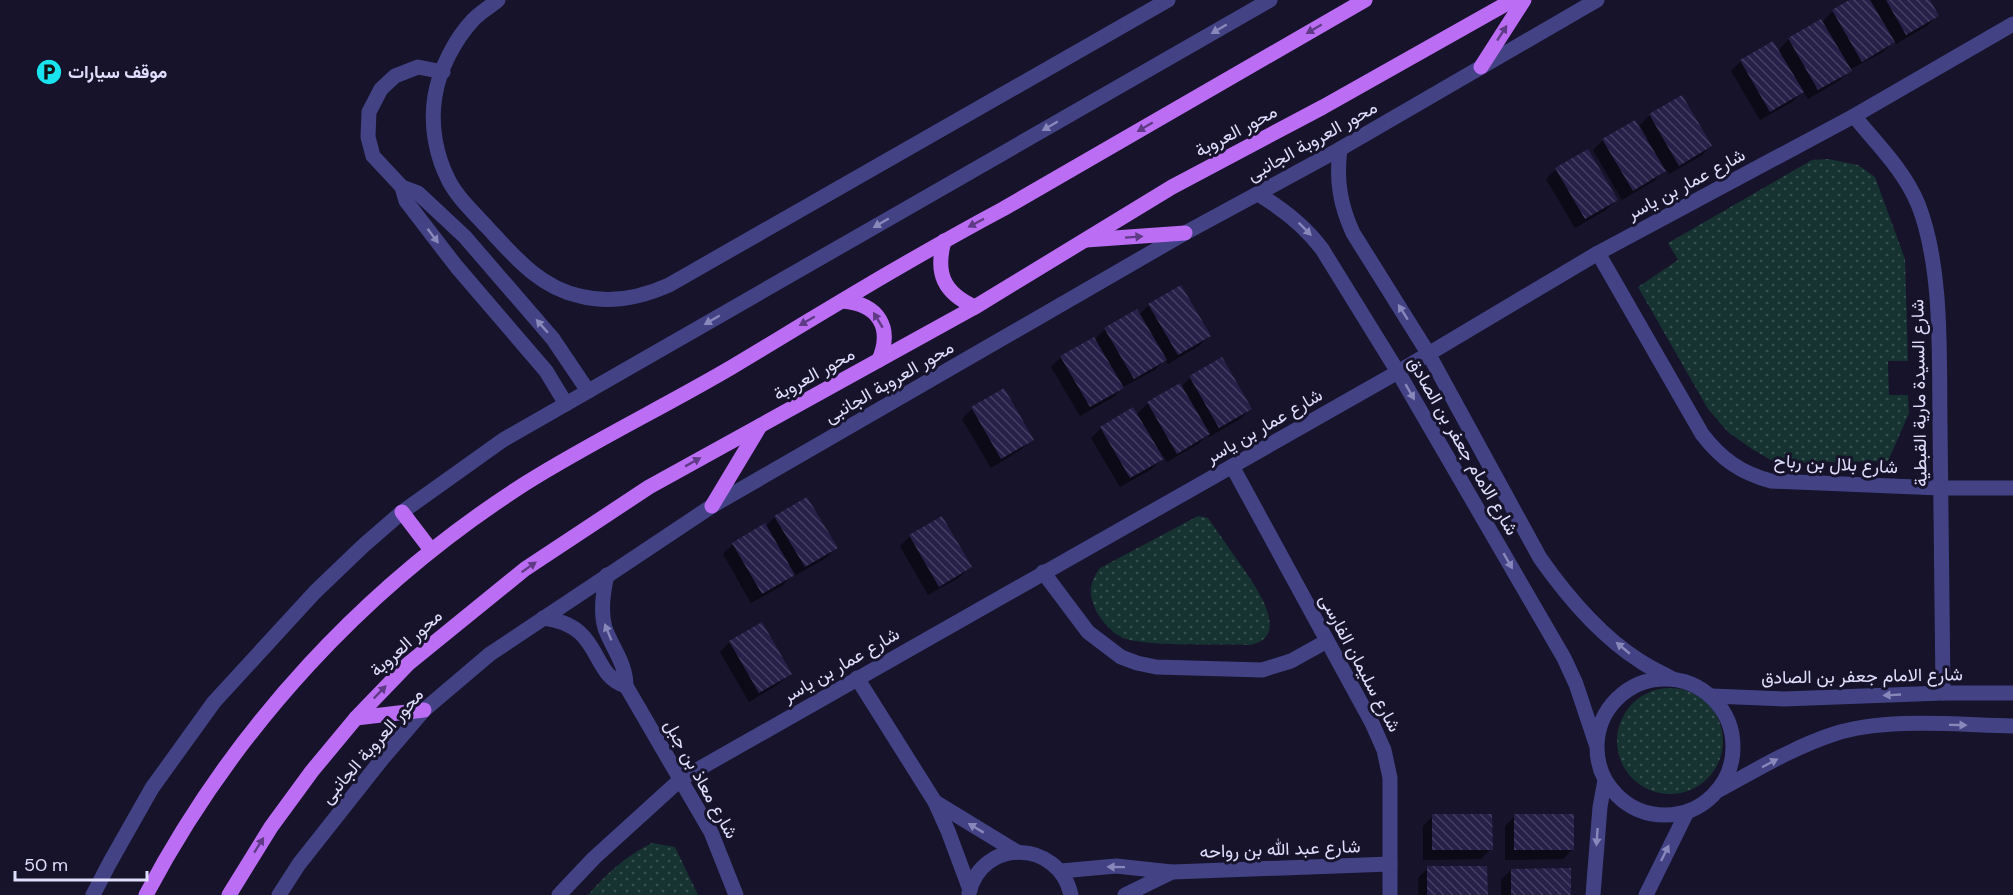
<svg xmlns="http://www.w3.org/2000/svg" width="2013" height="895" font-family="'DM Sans',Vazirmatn,sans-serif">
<defs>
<pattern id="garden-dots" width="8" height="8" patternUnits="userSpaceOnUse" patternTransform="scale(1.5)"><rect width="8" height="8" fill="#163331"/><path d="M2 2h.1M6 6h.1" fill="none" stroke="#385050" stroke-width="1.8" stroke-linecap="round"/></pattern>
<pattern id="building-back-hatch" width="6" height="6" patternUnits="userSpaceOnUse" patternTransform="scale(1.5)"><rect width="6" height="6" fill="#272049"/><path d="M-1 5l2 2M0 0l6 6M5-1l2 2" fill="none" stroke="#464064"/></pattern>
</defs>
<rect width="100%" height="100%" fill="#16132a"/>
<g fill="url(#garden-dots)">
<polygon points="1828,159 1858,165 1875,177 1905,259 1908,361 1888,361 1889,395 1908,395 1909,413 1888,461 1776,463 1752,449 1728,432 1708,409 1638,287 1678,260 1668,243 1812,160"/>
<path d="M 1198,516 L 1208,518 C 1218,532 1228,547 1238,561 C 1251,580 1295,636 1250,645 C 1225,644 1139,647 1121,637 C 1110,631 1098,617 1094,606 C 1088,592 1091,580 1100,568 Z"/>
<circle cx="1670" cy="741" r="53"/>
<path d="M 652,843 L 675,847 L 698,895 L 588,895 C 607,873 626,856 652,843 Z"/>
</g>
<g fill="#0007">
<polygon points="1852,0 1928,0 1937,16 1927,26 1896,44 1894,41 1883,52 1851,69 1840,80 1808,99 1803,91 1792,102 1760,120 1731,71 1741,61 1778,51 1789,39 1822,22 1833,11"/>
<polygon points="1650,115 1711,146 1701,156 1669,174 1666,169 1654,181 1622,200 1593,150 1603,140 1648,139 1640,125"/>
<polygon points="1556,169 1616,200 1606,210 1575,228 1546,179"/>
<polygon points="1149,305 1209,336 1199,346 1168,364 1165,360 1155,370 1123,387 1112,398 1080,416 1051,367 1061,357 1094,340 1105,329 1139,315"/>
<polygon points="1190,378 1250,409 1240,419 1209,437 1208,435 1198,444 1167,462 1164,457 1152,469 1120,487 1091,438 1101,428 1136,415 1148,403 1181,387"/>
<polygon points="1003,390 1032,439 1022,449 991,468 962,419 972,409"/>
<polygon points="775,517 836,548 826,558 794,576 793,574 783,585 751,603 723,554 733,544 765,527"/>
<polygon points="910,536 970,567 960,577 928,595 900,546"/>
<polygon points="730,642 790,673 780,683 749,702 720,652"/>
<polygon points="1433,816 1491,849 1481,859 1423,860 1423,826"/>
<polygon points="1515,816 1573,849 1563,859 1505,860 1505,826"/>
<polygon points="1428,868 1486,895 1418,895 1418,878"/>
<polygon points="1511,870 1570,895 1501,895 1501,880"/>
</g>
<g fill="url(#building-back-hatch)">
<polygon points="1849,0 1870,0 1895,42 1862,62 1832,10"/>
<polygon points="1886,0 1930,0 1939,16 1906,35"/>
<polygon points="1821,19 1852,71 1818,90 1788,38"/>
<polygon points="1773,41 1804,92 1770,112 1740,60"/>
<polygon points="1682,95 1712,146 1679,166 1649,114"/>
<polygon points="1635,120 1666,171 1633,191 1602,139"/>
<polygon points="1588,149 1618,200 1585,219 1555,168"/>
<polygon points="1181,285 1211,336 1178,355 1148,304"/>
<polygon points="1137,309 1167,360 1134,379 1104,328"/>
<polygon points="1094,337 1124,388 1090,407 1060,356"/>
<polygon points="1222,357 1252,409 1219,428 1189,376"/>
<polygon points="1180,383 1210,434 1177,454 1147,402"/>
<polygon points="1004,388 1034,440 1001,459 971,407"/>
<polygon points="1133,407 1164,459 1130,478 1100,427"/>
<polygon points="807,497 838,548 805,567 774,516"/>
<polygon points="942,516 972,567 939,587 909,535"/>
<polygon points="765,523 795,575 762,594 732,543"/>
<polygon points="762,622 792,674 759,693 729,641"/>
<polygon points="1432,814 1492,814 1493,850 1432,850"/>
<rect x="1514" y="814" width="60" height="36"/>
<polygon points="1427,866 1487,866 1488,895 1427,895"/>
<polygon points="1571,868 1571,895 1511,895 1511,869"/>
</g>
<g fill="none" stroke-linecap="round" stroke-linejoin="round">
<g stroke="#424285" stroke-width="15">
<path d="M 498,0 C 490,7 480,12 473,20 C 455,39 439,70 435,96 C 430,125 436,156 449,181 C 458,198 473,212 487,227 C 514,256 539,287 580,296 C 611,304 640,298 669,285 L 1168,0"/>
<polyline points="443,72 418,67 395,76 381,89 369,112 368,137 373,156 402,187 418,193 465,237 553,339 588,391"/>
<path d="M 1854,116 C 1876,143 1904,170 1918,204 C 1943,267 1939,356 1940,424 C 1941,514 1942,603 1943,693"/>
<path d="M 1340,149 C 1336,180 1340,205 1353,233 L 1428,353 L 1540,558 C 1566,595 1602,637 1640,661 C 1650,668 1662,673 1673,679"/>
<polyline points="402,187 406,201 456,266 546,371 566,404"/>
<path d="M 1258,194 C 1283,209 1304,225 1322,249 L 1398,372 L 1564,658 L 1576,684 L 1596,744"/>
<path d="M 1598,253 L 1702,434 C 1721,459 1741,473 1771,481 L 1940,488 L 2013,488"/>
<polyline points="1232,466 1372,723 1384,750 1390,778 1390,895"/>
<polyline points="1043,572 1088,632 1121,657 1137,663 1156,667 1262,670 1291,661 1327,641"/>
<path d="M 607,575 C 603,592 600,611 605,628 C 612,648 626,663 626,686 L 711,832 L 736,895"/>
<path d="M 543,618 C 604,625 589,675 626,686"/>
<polyline points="857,678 935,802 948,831 970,890"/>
<circle cx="1665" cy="747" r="68"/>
<polyline points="1712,696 1784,699 1943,693 2013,693"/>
<path d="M 1719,790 C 1756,770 1794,747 1834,734 C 1887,717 1957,725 2013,726"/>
<polyline points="935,802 1017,852"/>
<polyline points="1061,871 1116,866 1172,872 1390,864"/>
<path d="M 969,893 C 982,837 1059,840 1071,895"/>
<polyline points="93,895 109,864 152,788 214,702 315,592 363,546 402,512 503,440 1270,0"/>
<polyline points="279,895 299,864 382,759 424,710 490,654 712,506 1185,233 1340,149 1597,0"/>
<polyline points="559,895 594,858 681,779 1398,372 1598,253 1854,116 2013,24"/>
<polyline points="1125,895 1172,872"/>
<polyline points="1593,895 1600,807 1605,780"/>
<polyline points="1646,895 1687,812"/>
</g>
<g stroke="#bb6df4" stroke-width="15">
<polyline points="1481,67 1524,0"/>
<polyline points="1086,240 1185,233"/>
<path d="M 944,241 C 935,274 944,293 975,307"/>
<path d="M 843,301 C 878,304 893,327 879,360"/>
<polyline points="712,506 760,426"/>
<polyline points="402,512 431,550"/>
<polyline points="356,718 424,710"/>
<path d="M 146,895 C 234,728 366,585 526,483 C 593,441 664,407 732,367 C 822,313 911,258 1003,209 L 1365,0"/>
<polyline points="229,895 271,827 312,771 356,718 408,664 525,569 649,487 975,307 1172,187 1323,107 1513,0"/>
</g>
</g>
<defs><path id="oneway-solid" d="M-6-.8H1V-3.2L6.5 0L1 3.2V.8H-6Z" transform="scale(1.5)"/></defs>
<g fill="#8988bb">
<use href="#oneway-solid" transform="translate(1219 29) rotate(150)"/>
<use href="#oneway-solid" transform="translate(1050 126) rotate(150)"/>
<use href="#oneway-solid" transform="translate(881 223) rotate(150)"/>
<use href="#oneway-solid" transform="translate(1305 229) rotate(45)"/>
<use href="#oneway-solid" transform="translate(433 236) rotate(53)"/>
<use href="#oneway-solid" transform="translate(1403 312) rotate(-122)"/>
<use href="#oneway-solid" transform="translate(712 320) rotate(150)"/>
<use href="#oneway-solid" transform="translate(542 326) rotate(-131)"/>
<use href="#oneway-solid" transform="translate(1410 392) rotate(60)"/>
<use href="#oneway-solid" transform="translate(1508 561) rotate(60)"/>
<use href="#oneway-solid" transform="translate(608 632) rotate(-112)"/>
<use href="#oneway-solid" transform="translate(1623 648) rotate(-140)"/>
<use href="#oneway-solid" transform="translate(1892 695) rotate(177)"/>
<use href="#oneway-solid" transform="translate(1958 725) rotate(1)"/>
<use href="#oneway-solid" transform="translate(1770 763) rotate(-28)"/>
<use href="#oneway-solid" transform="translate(976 828) rotate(-149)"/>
<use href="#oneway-solid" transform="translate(1597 837) rotate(94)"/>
<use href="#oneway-solid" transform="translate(1665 853) rotate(-64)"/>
<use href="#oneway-solid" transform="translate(1116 867) rotate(-179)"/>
</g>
<g fill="#603b85">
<use href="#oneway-solid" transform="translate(1314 29) rotate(150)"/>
<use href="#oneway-solid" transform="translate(1502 33) rotate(-57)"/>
<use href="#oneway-solid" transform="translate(1145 127) rotate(150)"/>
<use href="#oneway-solid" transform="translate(976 223) rotate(152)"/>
<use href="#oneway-solid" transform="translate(1134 237) rotate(-4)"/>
<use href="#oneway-solid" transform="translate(878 320) rotate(-121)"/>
<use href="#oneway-solid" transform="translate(807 321) rotate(150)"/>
<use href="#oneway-solid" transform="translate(693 462) rotate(-29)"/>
<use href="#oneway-solid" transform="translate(529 567) rotate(-35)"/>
<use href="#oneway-solid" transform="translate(380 692) rotate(-46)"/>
<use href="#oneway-solid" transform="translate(259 845) rotate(-58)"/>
</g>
<defs>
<g id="parking-disc" transform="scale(1.35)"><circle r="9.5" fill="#18e3ee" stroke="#16132a"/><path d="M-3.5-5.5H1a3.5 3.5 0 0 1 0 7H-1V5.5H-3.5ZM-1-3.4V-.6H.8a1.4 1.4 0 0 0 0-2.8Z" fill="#111"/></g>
</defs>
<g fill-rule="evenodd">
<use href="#parking-disc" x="49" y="72"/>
</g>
<g text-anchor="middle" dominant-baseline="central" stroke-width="6" stroke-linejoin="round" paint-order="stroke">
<g font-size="18" font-weight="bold" fill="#e0defd" stroke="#16132a" text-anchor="start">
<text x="68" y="72">موقف سيارات</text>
</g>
<g font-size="18" fill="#e0defd" stroke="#16132a">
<text transform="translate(1236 131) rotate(-28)">محور العروبة</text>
<text transform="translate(1312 141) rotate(-29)">محور العروبة الجانبى</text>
<text transform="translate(1686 184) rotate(-28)">شارع عمار بن ياسر</text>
<text transform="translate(814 374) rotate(-29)">محور العروبة</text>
<text transform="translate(889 382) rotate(-30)">محور العروبة الجانبى</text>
<text transform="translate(1919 393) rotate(-91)">شارع السيدة مارية القبطية</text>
<text transform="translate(1264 426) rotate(-30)">شارع عمار بن ياسر</text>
<text transform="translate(1463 446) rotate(60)">شارع الامام جعفر بن الصادق</text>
<text transform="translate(1836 464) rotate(3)">شارع بلال بن رباح</text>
<text transform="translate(406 643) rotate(-42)">محور العروبة</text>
<text transform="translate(1360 663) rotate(62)">شارع سليمان الفارسى</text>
<text transform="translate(841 665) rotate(-30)">شارع عمار بن ياسر</text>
<text transform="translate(1862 676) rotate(-1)">شارع الامام جعفر بن الصادق</text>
<text transform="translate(372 746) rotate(-49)">محور العروبة الجانبى</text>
<text transform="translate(701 779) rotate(61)">شارع معاذ بن جبل</text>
<text transform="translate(1280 849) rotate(-2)">شارع عبد الله بن رواحه</text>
</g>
</g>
<path d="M15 871v9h132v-9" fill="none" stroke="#e0defd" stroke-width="3"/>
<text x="24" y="871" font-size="18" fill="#e0defd" stroke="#16132a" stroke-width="4.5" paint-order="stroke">50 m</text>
</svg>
